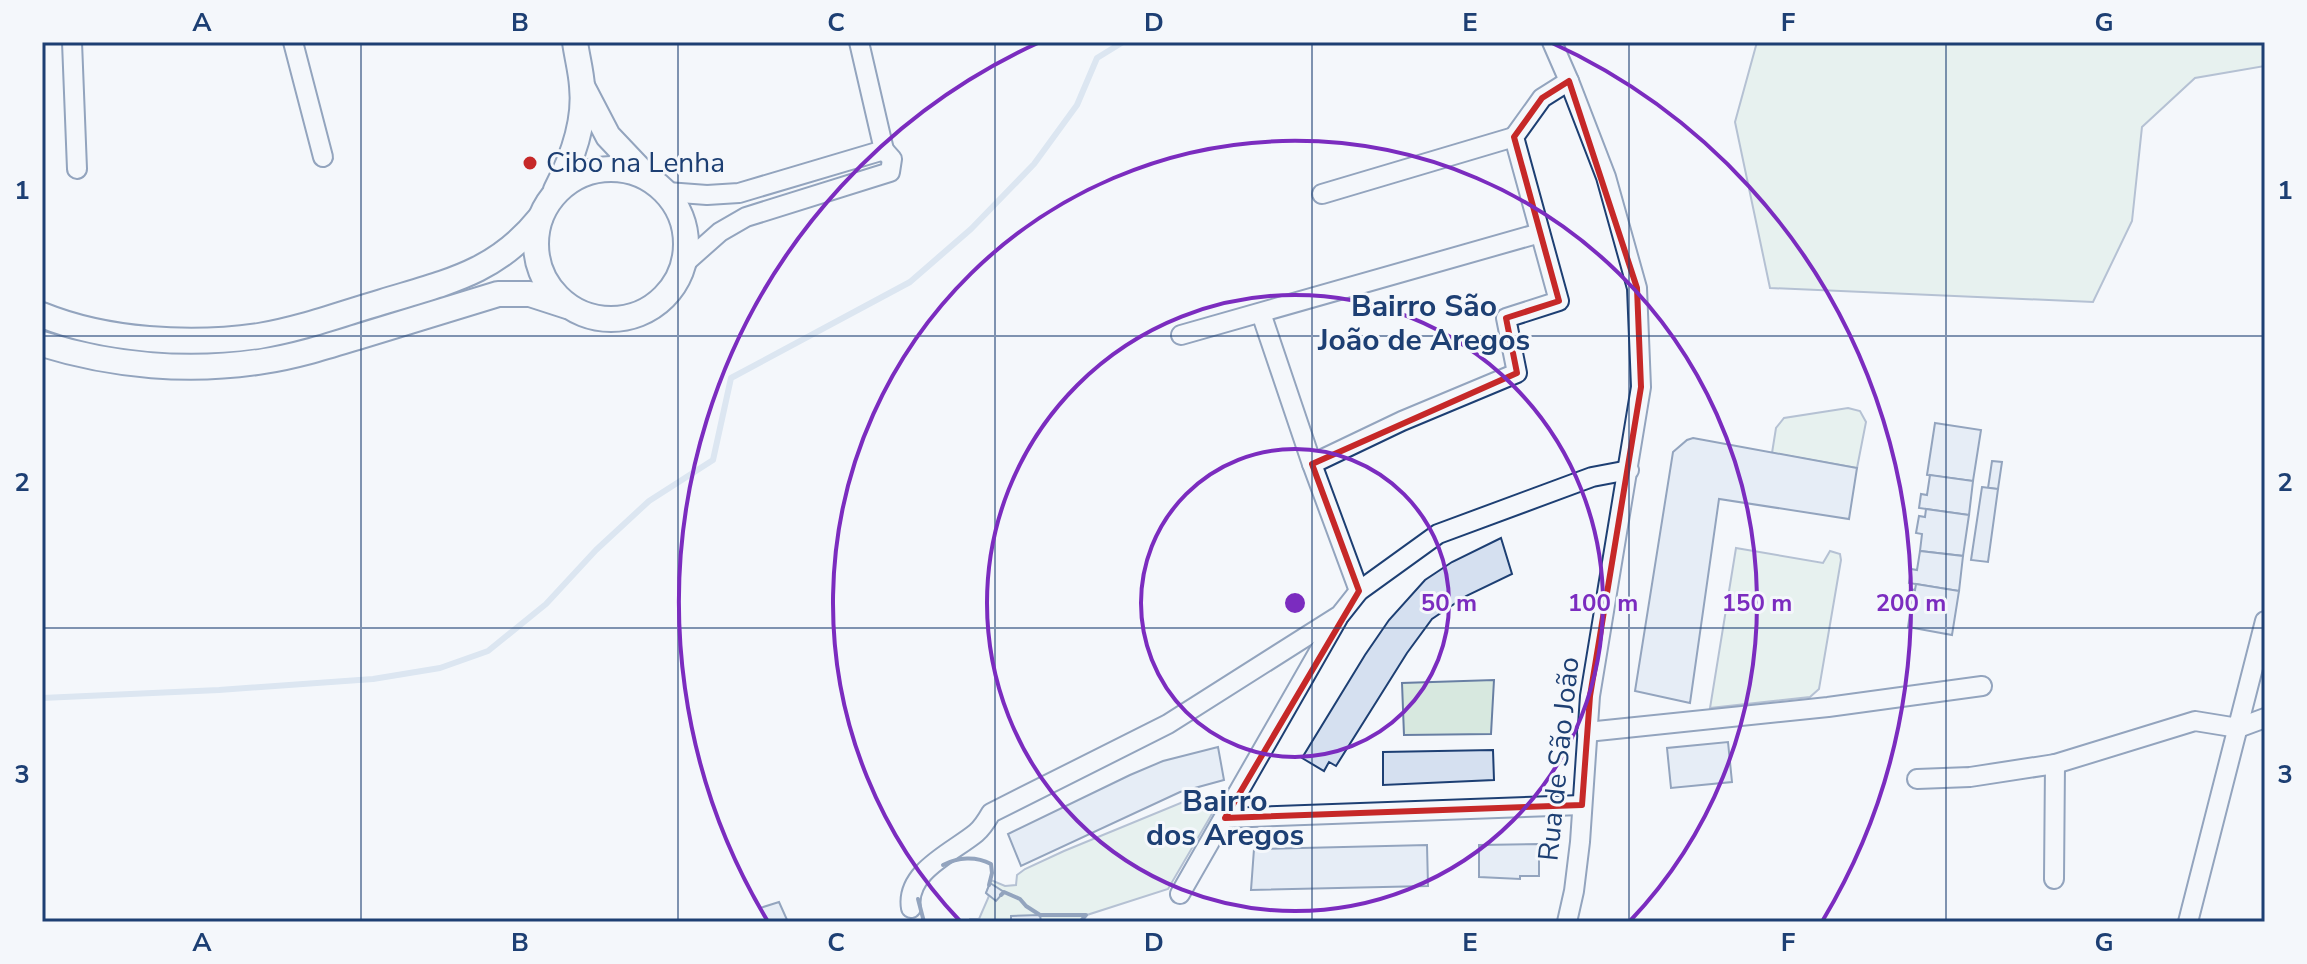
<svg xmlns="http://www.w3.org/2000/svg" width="2307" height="964" font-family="'Nunito Sans',sans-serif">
<rect width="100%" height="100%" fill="#f4f7fb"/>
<g fill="#d7e8df" stroke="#687fa3" stroke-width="2">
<polygon points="1757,42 2265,42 2265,66 2195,78 2142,127 2132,221 2093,302 1770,288 1735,122"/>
<polygon points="1848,408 1860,411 1866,422 1857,468 1772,453 1776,428 1784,418"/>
<polygon points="1736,548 1823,563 1830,551 1840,554 1841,560 1819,689 1810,697 1710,708"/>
<polygon points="1494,680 1491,734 1404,735 1402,683"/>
<polygon points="1209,801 1216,807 1168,889 1087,915 1080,922 969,922 970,919 979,919 989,896 986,893 991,880 1005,886 1016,885 1017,875 1025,869 1064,851 1183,802"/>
</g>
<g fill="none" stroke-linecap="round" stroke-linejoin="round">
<polyline stroke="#bed0e5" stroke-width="6" points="42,698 219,690 373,679 440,668 488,651 546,604 596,550 649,501 713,460 731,378 910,282 971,229 1034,164 1077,105 1097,58 1123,42"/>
</g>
<g fill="#d5e0f0" stroke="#1d3f73" stroke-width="2">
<polygon points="1935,423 1981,430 1973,481 1927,475"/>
<polygon points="1693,438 1857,468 1849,519 1719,499 1690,703 1635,691 1673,452 1687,440"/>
<polygon points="1992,461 2002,462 1998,489 1988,488"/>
<polygon points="1930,475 1973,481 1969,515 1919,508 1921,494 1927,495"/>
<polygon points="1982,487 1998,489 1988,562 1971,560"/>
<polygon points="1926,509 1969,515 1963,556 1920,551 1922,534 1916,533 1919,516 1925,517"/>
<polygon points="1501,538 1512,574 1466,596 1432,619 1407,653 1336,766 1329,762 1324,771 1302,758 1365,655 1389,620 1425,580 1452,562"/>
<polygon points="1920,551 1963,556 1959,591 1909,583 1911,569 1917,570"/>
<polygon points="1916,584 1959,591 1952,635 1908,627 1911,608 1907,607 1910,589 1915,590"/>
<polygon points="1728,742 1732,782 1671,788 1667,748"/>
<polygon points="1218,747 1224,780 1180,792 1021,866 1008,834 1130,775 1163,761"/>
<polygon points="1493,750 1494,780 1383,785 1383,752"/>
<polygon points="1539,844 1539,876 1520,876 1520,879 1479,877 1479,845"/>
<polygon points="1427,845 1428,886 1251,890 1254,849"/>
<polygon points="990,883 1004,892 996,901 986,893"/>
<polygon points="779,902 788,922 768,922 760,908"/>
<polygon points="1040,915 1041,922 1011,922 1011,916"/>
</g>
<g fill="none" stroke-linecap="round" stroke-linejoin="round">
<g stroke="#1d3f73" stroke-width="22">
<g id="minor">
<polyline points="72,42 77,169"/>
<polyline points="293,42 323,157"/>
<polyline points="859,42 884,150"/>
<polyline points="1552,42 1569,81 1606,177 1637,288 1641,387 1590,696 1580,842 1574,891 1567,922"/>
<polyline points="667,192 707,195 739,193 884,150 892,159 890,172 746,217 720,232 685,263"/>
<polyline points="1322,194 1514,137"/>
<polyline points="1261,313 1312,464 1359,591"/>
<polyline points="1181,335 1540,233"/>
<polyline points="1312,464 1402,421 1517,373 1506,318 1559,301 1514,137 1542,98 1569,81"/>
<polyline points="1587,732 1828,707 1982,686"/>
<polyline points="1917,779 1970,777 2055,764 2195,721 2238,728 2265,718"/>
<polyline points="1225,818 1582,805"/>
<polyline points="2054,879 2055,764"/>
<polyline points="1180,894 1338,618"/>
<path d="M 911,908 C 905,872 953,852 976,833 C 982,828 987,820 991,813 L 1168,724 L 1340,615 L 1359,591 L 1438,534 L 1592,477 L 1629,470"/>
<polyline points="2188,922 2265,621"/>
</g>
</g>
<g stroke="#1d3f73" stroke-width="28">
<g id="tertiary">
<polyline points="583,88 608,136 644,174"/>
<circle cx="611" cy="244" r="75"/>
<path d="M 556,190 C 572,159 586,123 582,86 C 581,71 577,57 575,42"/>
<path d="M 42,315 C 106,341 190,346 259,336 C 301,329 341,314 382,302 C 447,282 496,273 540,218"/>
<path d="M 42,344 C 113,366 190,373 264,361 C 298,356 331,345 364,335 C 409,321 453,308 498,294 L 530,294 L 567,306"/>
</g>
</g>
<use href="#minor" stroke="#f4f7fb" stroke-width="18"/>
<use href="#tertiary" stroke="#f4f7fb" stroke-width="24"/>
<g stroke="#1d3f73" stroke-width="4">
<path d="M 943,865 C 958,857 976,856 991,864 L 992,873 L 989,885"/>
<polyline points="1001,895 1004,892 1020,899 1026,906 1040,915 1086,915 1080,922"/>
<polyline points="918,899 924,922"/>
</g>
</g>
<path d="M0 0H2307V964H0ZM 1569,81 L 1637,288 L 1641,387 L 1590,696 L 1582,805 L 1225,818 L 1359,591 L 1312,464 L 1517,373 L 1506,318 L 1559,301 L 1514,137 L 1542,98 Z" fill="#f4f7fb" fill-opacity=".55" fill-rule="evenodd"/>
<path fill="none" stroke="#c62828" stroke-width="6" stroke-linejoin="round" d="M 1569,81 L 1637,288 L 1641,387 L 1590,696 L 1582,805 L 1225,818 L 1359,591 L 1312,464 L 1517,373 L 1506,318 L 1559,301 L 1514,137 L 1542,98 Z"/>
<path fill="none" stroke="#1d3f73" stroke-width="2" stroke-opacity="0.55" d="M 361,42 L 361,922M 678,42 L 678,922M 995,42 L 995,922M 1312,42 L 1312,922M 1629,42 L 1629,922M 1946,42 L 1946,922M 42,336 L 2265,336M 42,628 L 2265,628"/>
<g fill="none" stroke="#7b2cbf" stroke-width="4">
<circle cx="1295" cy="603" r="154"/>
<circle cx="1295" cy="603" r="308"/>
<path d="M960 921A462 462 0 1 1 1630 921"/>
<path d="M767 920A616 616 0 0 1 1040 42M1550 42A616 616 0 0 1 1823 920"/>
</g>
<circle fill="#c62828" stroke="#f4f7fb" stroke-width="3" cx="530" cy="163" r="8"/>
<g text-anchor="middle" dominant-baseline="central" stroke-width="6" stroke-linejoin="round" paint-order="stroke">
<g font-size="28" fill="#1d3f73" stroke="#f4f7fb" text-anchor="start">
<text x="546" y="163">Cibo na Lenha</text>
</g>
<g font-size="28" fill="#1d3f73" stroke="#f4f7fb">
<text transform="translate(1559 759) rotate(-84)">Rua de São João</text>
</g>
<g font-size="30" font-weight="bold" fill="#1d3f73" stroke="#f4f7fb">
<text x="1424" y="306">Bairro São<tspan x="1424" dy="34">João de Aregos</tspan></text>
<text x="1225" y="801">Bairro<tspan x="1225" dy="34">dos Aregos</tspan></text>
</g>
</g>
<circle cx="1295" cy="603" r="12" fill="#7b2cbf" stroke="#f4f7fb" stroke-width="4"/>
<g font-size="24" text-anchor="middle" font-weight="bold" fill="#7b2cbf" stroke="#f4f7fb" stroke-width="6" stroke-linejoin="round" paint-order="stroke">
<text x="1449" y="611">50 m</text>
<text x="1603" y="611">100 m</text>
<text x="1757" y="611">150 m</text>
<text x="1911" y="611">200 m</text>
</g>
<rect width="2307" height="964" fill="none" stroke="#f4f7fb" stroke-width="88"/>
<rect x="44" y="44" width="2219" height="876" fill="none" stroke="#1d3f73" stroke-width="3"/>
<g font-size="26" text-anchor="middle" font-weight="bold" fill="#1d3f73">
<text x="202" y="31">A</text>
<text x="520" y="31">B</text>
<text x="836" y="31">C</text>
<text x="1154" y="31">D</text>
<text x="1470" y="31">E</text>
<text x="1788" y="31">F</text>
<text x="2104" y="31">G</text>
<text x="22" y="199">1</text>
<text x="2285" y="199">1</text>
<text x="22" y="491">2</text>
<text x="2285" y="491">2</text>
<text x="22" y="783">3</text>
<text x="2285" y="783">3</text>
<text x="202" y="951">A</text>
<text x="520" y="951">B</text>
<text x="836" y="951">C</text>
<text x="1154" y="951">D</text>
<text x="1470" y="951">E</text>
<text x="1788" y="951">F</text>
<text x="2104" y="951">G</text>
</g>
</svg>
